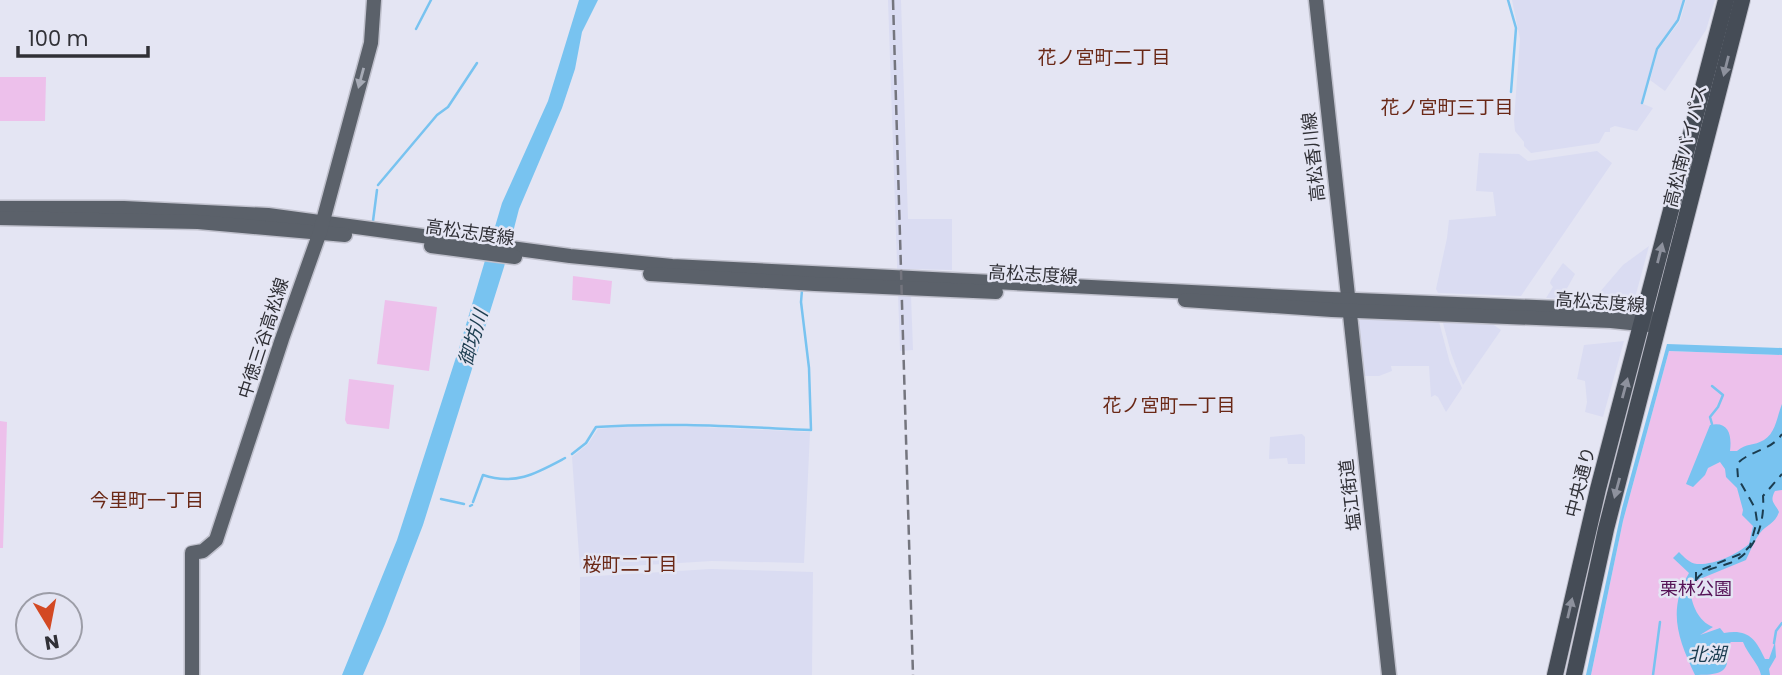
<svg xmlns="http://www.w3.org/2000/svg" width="1782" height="675" font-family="Poppins,'Noto Sans JP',sans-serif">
<rect width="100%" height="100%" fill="#e4e5f3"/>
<g fill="#dadcf2">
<polygon points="888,0 901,0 908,219 952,219 952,270 910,269 913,350 900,351"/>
<polygon points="1512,0 1684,0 1678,20 1656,49 1641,103 1653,108 1637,131 1615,126 1610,128 1610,132 1605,132 1599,143 1531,153 1524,146 1524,142 1515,131 1514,120 1520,39"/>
<polygon points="1686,0 1715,0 1706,30 1665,91 1650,80 1658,50 1680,21"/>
<polygon points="1597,151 1612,163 1521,296 1438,293 1436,289 1447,238 1449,220 1496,216 1493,192 1476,191 1479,153 1519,154 1528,161"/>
<polygon points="1649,246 1636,294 1626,302 1593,300 1623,265"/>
<polygon points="1563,263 1575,274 1566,290 1579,300 1546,298 1553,287 1550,283 1551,280"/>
<polygon points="1361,319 1439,322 1450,363 1462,388 1446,412 1438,397 1435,395 1431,397 1429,366 1391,366 1392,371 1379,376 1363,376 1357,324"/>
<polygon points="1443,323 1491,323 1501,330 1463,385 1451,353"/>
<polygon points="1624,341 1603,417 1585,412 1587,402 1585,381 1577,379 1584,345"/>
<polygon points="630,426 701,427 810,432 804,563 712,561 580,569 572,457 588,444 598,429"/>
<polygon points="1302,434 1305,437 1305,464 1288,464 1287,458 1269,459 1270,437"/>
<polygon points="711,569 813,572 812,675 580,675 580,577"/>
</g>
<g fill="#edc0eb">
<polygon points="0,77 46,77 45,121 0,121"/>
<polygon points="573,276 612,281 610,304 572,300"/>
<polygon points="385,300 437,307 429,371 377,364"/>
<polygon points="1669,351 1782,355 1782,675 1591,675 1623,521"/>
<polygon points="349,379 394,385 389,429 347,424 345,420"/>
<polygon points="0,421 7,422 3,548 0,548"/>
</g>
<g fill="#78c3f0">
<polygon points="579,0 598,0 582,32 575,69 562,108 519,209 504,267 423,525 385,624 363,675 342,675 397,540 460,345 502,203 548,101"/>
<polygon points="1667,344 1782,348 1782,355 1669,351 1623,521 1591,675 1586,675 1622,508"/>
<path d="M 1782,404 L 1782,490 L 1775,491 C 1769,502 1775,503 1779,512 C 1775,524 1766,525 1760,533 C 1754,541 1750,552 1746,560 L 1695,581 L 1690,590 C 1692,605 1698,621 1713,627 L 1700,635 L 1720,628 L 1724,633 C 1748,629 1755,638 1765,659 L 1769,659 L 1775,642 L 1776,657 L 1769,669 L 1770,675 L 1761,675 C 1759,664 1748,655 1743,642 L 1731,642 L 1725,648 C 1734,675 1715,675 1695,675 C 1678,639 1667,610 1689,573 L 1673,558 L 1679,552 C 1684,557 1689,563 1697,564 C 1714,565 1736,555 1749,544 L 1753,526 L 1742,515 L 1743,510 L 1737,488 L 1726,477 L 1725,469 L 1720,462 L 1708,468 L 1705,475 L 1693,487 L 1686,484 L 1710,425 C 1729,421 1732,435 1730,451 L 1737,451 C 1746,443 1754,446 1764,440 C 1776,433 1777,416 1782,404 Z"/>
</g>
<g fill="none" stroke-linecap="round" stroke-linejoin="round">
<g stroke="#78c3f0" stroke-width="2.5">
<polyline points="1508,0 1516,28 1511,92"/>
<polyline points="416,29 431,0"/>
<polyline points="1642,103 1657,49 1678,20 1684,0"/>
<polyline points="378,185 437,115 448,107 477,63"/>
<polyline points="373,221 377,190"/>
<polyline points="1712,424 1710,417 1718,407 1723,395 1712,386"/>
<path d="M 572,454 L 586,443 L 596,427 C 668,422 740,427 811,430 L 809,368 L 801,302 L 802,290"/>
<polyline points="441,499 464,504"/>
<path d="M 473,502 L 483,475 C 515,486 537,473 565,458"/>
<polyline points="470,506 472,505"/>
<polyline points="1774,643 1776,631 1782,623"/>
<polyline points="1653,675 1660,622"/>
</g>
<g stroke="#1c3d50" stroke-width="2" stroke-dasharray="9 7" stroke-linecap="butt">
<path d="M 1696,580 C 1704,568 1717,568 1730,563 C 1756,553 1765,522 1763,496 L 1782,474"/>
<path d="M 1696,581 L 1696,572 L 1743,553 L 1750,546 L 1757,521 L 1755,508 L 1738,478 L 1737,464 C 1750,450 1771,451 1782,434"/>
</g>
<g stroke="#c0c1cd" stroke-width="17">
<g id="major">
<polyline points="1316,0 1389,675"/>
<polyline points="0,208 124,208 268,215 570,256 672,266 1332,299 1609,310 1645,313 1658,327"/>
<polyline points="0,218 198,222 345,235"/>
<polyline points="431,246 515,257"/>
<polyline points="650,274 815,284 996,292"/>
<polyline points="1185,300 1332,310 1611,321 1650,325"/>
<polyline points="192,675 192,553 203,551 216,540 282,339 320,232 371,43 374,0"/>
</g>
</g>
<g stroke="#c0c1cd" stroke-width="18">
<g id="highway">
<polyline points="1555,675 1598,489 1726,0"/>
<polyline points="1574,675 1606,529 1742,0"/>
</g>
</g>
<use href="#major" stroke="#5b616a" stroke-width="14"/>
<use href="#highway" stroke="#454c56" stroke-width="16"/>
<polyline stroke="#74757e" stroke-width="2.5" stroke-dasharray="10 5" stroke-linecap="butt" points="893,0 913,675"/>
</g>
<defs><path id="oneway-solid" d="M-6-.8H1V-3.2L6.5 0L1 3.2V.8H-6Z" transform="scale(1.75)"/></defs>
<g fill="#8d919d">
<use href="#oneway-solid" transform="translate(1726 66) rotate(104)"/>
<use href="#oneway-solid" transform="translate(1660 253) rotate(-76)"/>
<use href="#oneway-solid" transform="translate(1625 388) rotate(-75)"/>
<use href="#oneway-solid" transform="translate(1617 488) rotate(105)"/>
<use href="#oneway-solid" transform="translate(1570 608) rotate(-77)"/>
</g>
<use fill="#a6aab5" href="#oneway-solid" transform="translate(361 78) rotate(105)"/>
<g text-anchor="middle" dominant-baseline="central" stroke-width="5" stroke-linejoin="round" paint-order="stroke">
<g font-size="18" fill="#303036" stroke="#e4e5f3">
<text transform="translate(1685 146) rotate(-76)">高松南バイパス</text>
<text transform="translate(1313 157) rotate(-96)">高松香川線</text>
<text transform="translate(470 232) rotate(8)">高松志度線</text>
<text transform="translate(1033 274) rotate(3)">高松志度線</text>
<text transform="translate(1600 302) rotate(4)">高松志度線</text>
<text transform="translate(263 338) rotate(-72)">中徳三谷高松線</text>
<text transform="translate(1580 482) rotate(-76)">中央通り</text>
<text transform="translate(1350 495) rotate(-97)">塩江街道</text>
</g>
<g font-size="18" fill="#551256" stroke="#e4e5f3">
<text x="1696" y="588">栗林公園</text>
</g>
<g font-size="19" fill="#6a2816" stroke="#e4e5f3">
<text x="1104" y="57">花ノ宮町二丁目</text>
<text x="1447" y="107">花ノ宮町三丁目</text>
<text x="1169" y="405">花ノ宮町一丁目</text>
<text x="147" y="500">今里町一丁目</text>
<text x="630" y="564">桜町二丁目</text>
</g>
<g font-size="19" font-style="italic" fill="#1c3d50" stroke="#e4e5f3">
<text transform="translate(473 338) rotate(-73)">御坊川</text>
<text x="1707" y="654">北湖</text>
</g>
</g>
<g transform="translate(49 626) rotate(170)"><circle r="33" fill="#e4e5f3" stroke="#9c9da7" stroke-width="2"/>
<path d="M0-5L12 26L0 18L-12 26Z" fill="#d34923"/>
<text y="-10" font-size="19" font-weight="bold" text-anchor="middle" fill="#303036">N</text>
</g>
<path d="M18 46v10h130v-10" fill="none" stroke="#303036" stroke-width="3.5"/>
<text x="28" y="46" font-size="21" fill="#303036" stroke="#e4e5f3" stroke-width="5" paint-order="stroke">100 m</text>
</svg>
